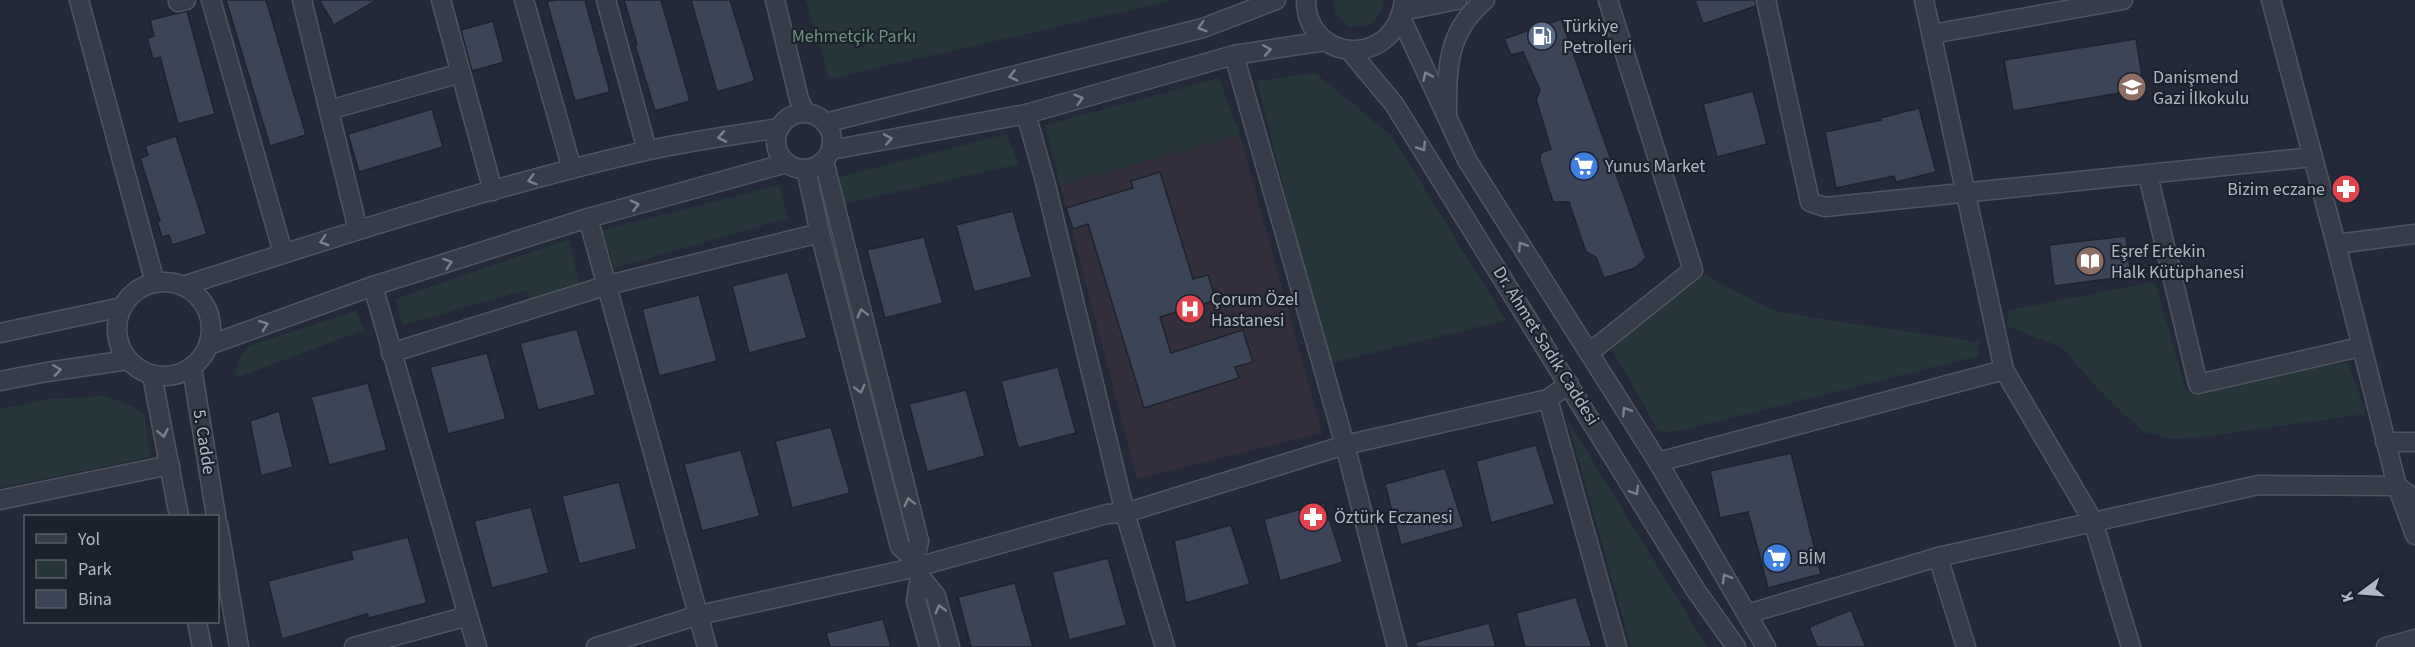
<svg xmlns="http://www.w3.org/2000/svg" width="2415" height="647" font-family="'Source Sans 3',sans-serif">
<rect width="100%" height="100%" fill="#232939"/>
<polygon fill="#322e3b" points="1240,135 1322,433 1137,479 1060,185"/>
<g fill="#25353a">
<polygon points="806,0 1174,0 829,79"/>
<path d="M 1333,0 L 1382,0 L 1383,1 C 1379,37 1334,35 1333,0 Z"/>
<polygon points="1315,73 1392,136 1506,320 1328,364 1257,81"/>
<polygon points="1219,78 1240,135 1060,185 1045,125"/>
<polygon points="1006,134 1019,164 840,205 832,179"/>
<polygon points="779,185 788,218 614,268 602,230"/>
<polygon points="569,239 579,283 528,300 527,290 403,325 395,299"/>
<polygon points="1705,275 1772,310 1814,318 1980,342 1978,356 1682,430 1669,432 1658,430 1611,348"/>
<polygon points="2155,282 2186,391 2348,362 2366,414 2201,437 2171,439 2144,432 2107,398 2061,347 2007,326 2009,310"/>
<polygon points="356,311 364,330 236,378 237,362 248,346"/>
<polygon points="105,396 132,406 145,415 150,457 0,488 0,409 49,399"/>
<polygon points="1567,419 1707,647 1631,647"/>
</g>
<g fill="#3c4457" stroke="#1e2330" stroke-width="1.5">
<polygon points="226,0 266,0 306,135 270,146"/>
<polygon points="319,0 377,0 334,25"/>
<polygon points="555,0 585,0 610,92 575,101 547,2"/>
<polygon points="624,0 661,0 690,101 655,111 635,45 637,44"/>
<polygon points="691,0 730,0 755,81 717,92"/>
<polygon points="1695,0 1755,0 1756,6 1703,24"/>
<polygon points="187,11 215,114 178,124 160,57 153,59 147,38 154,36 150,20"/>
<polygon points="1561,19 1646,258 1635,268 1604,278 1596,257 1586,252 1569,202 1553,202 1540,161 1541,153 1551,149 1536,99 1540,90 1523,52 1511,55 1504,39"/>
<polygon points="493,21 504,62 472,71 461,30"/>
<polygon points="2136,39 2144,89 2013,111 2004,60"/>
<polygon points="1753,91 1767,144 1717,157 1703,104"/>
<polygon points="1919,108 1936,172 1896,182 1894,176 1836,188 1825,132 1881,120 1880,118"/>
<polygon points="432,109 443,147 359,172 348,134"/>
<polygon points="176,136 207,234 172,245 169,235 162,237 157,221 160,221 140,158 148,155 145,146"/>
<polygon points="1160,172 1193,279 1208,275 1216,300 1160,317 1171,353 1243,330 1253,362 1235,367 1239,378 1144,408 1088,224 1073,229 1066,208 1133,188 1131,181"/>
<polygon points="1013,211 1032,277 974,292 956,225"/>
<polygon points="2126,236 2131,276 2054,286 2049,245"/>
<polygon points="924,237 943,303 885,318 867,250"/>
<polygon points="788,272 807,338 749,353 732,286"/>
<polygon points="699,295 717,361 659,376 642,309"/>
<polygon points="577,329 596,395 538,410 520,343"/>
<polygon points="487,353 506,419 448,434 430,367"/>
<polygon points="1058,367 1076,433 1018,448 1001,381"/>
<polygon points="368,383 387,450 329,465 311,397"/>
<polygon points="966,390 985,456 927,472 909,404"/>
<polygon points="279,411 293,467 261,476 250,421"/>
<polygon points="831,427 850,493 792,508 775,441"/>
<polygon points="1536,445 1555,504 1491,523 1476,461"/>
<polygon points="741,450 760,516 702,531 684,464"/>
<polygon points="1791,453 1821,574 1768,588 1748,512 1720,518 1710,471"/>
<polygon points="1445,468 1464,527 1401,545 1385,484"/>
<polygon points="619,482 637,549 579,564 562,496"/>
<polygon points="1324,503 1343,562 1280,581 1264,519"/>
<polygon points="531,507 549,573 492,588 474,521"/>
<polygon points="1231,525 1250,584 1186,603 1174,541"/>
<polygon points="408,537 427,603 369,618 367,614 282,639 268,581 353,559 351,551"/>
<polygon points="1108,558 1127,625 1069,640 1052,572"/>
<polygon points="1015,583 1033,647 971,647 958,597"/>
<polygon points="1576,597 1592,647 1525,647 1516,613"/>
<polygon points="1851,610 1866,647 1817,647 1809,627"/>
<polygon points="883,619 891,647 830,647 826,633"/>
<polygon points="1489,623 1496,647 1416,647 1416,642"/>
</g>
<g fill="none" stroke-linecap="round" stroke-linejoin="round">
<g stroke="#4f5461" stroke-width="21">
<g id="minor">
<polyline points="79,0 155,283"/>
<polyline points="211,0 283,253"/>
<polyline points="302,0 358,230"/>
<polyline points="441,0 493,191"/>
<polyline points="524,0 572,169"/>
<polyline points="606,0 647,150"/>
<polyline points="775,0 799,99 805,113"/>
<path d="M 1306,0 C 1306,63 1396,70 1404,0"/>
<polyline points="1766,0 1810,202 1825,207 2313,157"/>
<polyline points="1924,0 2004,370 2093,521 2131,647"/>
<polyline points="2271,0 2336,244 2397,486 2415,535"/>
<polyline points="178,2 186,0"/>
<polyline points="1402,11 1457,0"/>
<polyline points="1401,18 1467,160 1658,462 1766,647"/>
<polyline points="1932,34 2123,0"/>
<polyline points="1349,50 1394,104 1695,589 1736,647"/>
<polyline points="1234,55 1345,445 1397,647"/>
<polyline points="329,110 461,73"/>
<path d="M 1447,113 C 1447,68 1447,31 1485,0"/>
<circle cx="804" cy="141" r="28"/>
<polyline points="1026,114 1045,181 1125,513 1165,647"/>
<polyline points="825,123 1203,28 1276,0"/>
<polyline points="831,150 1026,114 1234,55 1325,41"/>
<polyline points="824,161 919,541 915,559 920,576 936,596 950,647"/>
<polyline points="806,169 820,233 900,547 915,559"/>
<polyline points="2148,175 2198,384 2360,347"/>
<polyline points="588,218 707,647"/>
<polyline points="2336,244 2415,234"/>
<circle cx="164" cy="329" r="47"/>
<path d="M 183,286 C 335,237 489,187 645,151 C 689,141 735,135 779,128"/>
<polyline points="373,286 477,647"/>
<polyline points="0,333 122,307"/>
<polyline points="209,345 373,286 588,218 787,163"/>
<polyline points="391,353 608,285 820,233"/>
<polyline points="1589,353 1693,270 1608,0"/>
<polyline points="192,368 216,516"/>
<polyline points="152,375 179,516"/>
<polyline points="0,381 47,372 128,360"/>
<polyline points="1548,399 1617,647"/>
<polyline points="2385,442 2415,442"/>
<polyline points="1658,462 2004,370"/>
<polyline points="0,500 170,465"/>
<polyline points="218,524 239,647"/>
<polyline points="1938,557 1966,647"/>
<polyline points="920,576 916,601 929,647"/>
<polyline points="1747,614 1938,557 2258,485 2397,486 2415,499"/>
<polyline points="197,622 202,647"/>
<polyline points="354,647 468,616"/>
<polyline points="596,647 699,615 917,567 1107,514 1125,513 1345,445 1548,399 1569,384"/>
<polyline points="2386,647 2415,639"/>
</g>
</g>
<use href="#minor" stroke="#373c4a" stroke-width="18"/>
</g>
<defs><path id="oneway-chevron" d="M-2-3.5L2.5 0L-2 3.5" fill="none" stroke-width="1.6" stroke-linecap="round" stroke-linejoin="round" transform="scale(1.5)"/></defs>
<g stroke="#7b808e">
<use href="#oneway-chevron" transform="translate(1202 27) rotate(163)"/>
<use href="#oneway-chevron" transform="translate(1267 50) rotate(-9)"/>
<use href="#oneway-chevron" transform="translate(1013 76) rotate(166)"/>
<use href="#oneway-chevron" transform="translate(1427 76) rotate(-114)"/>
<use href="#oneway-chevron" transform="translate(1079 99) rotate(-16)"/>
<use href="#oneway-chevron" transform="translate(722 137) rotate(170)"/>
<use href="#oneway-chevron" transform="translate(888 139) rotate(-10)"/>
<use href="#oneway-chevron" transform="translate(1422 147) rotate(57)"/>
<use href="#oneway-chevron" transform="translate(532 180) rotate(164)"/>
<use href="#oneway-chevron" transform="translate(635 205) rotate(-15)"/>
<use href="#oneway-chevron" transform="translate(324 241) rotate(163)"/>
<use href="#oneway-chevron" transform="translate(1522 246) rotate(-122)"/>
<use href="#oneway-chevron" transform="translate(448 263) rotate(-18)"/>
<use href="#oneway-chevron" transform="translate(862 313) rotate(-104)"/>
<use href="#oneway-chevron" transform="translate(264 325) rotate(-20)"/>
<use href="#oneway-chevron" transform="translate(57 370) rotate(-8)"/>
<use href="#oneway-chevron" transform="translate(860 389) rotate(76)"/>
<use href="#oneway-chevron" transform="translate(1626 411) rotate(-122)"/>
<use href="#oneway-chevron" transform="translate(163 433) rotate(79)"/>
<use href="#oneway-chevron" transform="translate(1635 491) rotate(58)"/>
<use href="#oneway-chevron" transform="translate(909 502) rotate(-104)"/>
<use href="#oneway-chevron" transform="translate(1726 578) rotate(-120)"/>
<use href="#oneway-chevron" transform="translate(940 609) rotate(-105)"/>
</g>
<defs>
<g id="fuel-disc" transform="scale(1.5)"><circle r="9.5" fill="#5c6f8a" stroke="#1c212e"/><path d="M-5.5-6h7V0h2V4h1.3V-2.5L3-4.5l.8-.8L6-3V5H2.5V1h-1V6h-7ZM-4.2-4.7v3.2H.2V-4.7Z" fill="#fff"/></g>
<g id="school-disc" transform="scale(1.5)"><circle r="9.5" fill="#8d6e63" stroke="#1c212e"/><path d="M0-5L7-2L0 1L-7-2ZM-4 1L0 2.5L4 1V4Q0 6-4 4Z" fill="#fff"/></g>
<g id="supermarket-disc" transform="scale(1.5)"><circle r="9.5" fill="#3f7fe0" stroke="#1c212e"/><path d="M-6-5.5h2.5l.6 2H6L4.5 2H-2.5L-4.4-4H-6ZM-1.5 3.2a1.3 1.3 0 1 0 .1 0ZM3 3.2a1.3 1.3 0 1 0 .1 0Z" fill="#fff"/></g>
<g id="pharmacy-disc" transform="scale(1.5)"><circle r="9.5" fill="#e0444e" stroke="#1c212e"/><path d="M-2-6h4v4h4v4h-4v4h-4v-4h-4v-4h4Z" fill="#fff"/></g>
<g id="library-disc" transform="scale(1.5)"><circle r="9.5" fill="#8d6e63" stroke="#1c212e"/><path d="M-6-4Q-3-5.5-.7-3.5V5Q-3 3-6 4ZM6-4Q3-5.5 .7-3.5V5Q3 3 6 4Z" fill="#fff"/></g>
<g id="hospital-disc" transform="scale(1.5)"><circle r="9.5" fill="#e0444e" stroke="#1c212e"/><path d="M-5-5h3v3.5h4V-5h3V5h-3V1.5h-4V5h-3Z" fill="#fff"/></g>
</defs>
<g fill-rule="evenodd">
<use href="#fuel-disc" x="1542" y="36"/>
<use href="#school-disc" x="2132" y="87"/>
<use href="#supermarket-disc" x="1584" y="166"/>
<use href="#pharmacy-disc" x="2346" y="189"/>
<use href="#library-disc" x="2090" y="261"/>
<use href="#hospital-disc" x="1190" y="309"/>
<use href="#pharmacy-disc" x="1313" y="517"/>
<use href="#supermarket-disc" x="1777" y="558"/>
</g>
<g text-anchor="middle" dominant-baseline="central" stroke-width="4.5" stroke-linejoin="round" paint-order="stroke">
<g font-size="18" fill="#b2b7c5" stroke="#1c212e" text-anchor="start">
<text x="1563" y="26">Türkiye<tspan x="1563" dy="21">Petrolleri</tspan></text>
<text x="2153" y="77">Danişmend<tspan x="2153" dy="21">Gazi İlkokulu</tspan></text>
<text x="1605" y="166">Yunus Market</text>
<text x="2325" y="189" text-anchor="end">Bizim eczane</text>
<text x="2111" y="251">Eşref Ertekin<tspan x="2111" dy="21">Halk Kütüphanesi</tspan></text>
<text x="1211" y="299">Çorum Özel<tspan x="1211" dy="21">Hastanesi</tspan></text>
<text x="1334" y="517">Öztürk Eczanesi</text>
<text x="1798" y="558">BİM</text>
</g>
<g font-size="18" fill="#6a957a" stroke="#1c212e">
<text x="854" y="36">Mehmetçik Parkı</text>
</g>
<g font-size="18" fill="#b2b7c5" stroke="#1c212e">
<text transform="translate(1546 346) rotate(58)">Dr. Ahmet Sadık Caddesi</text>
<text transform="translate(204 442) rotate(81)">5. Cadde</text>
</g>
</g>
<rect x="24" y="515" width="195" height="108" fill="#1c212e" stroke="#585d6a" stroke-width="1.5"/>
<rect x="36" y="534" width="30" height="9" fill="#373c4a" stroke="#585d6a" stroke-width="1.5"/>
<text x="78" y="545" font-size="18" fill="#b2b7c5">Yol</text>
<rect x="36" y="560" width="30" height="18" fill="#25353a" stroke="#585d6a" stroke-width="1.5"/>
<text x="78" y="575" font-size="18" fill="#b2b7c5">Park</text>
<rect x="36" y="590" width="30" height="18" fill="#3c4457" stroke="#585d6a" stroke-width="1.5"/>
<text x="78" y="605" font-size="18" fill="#b2b7c5">Bina</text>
<g transform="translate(2361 593) rotate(254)" stroke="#1c212e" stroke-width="4.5" paint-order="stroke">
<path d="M0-4.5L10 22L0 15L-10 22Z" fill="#b2b7c5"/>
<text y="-9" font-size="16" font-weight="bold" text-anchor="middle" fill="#b2b7c5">K</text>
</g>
</svg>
